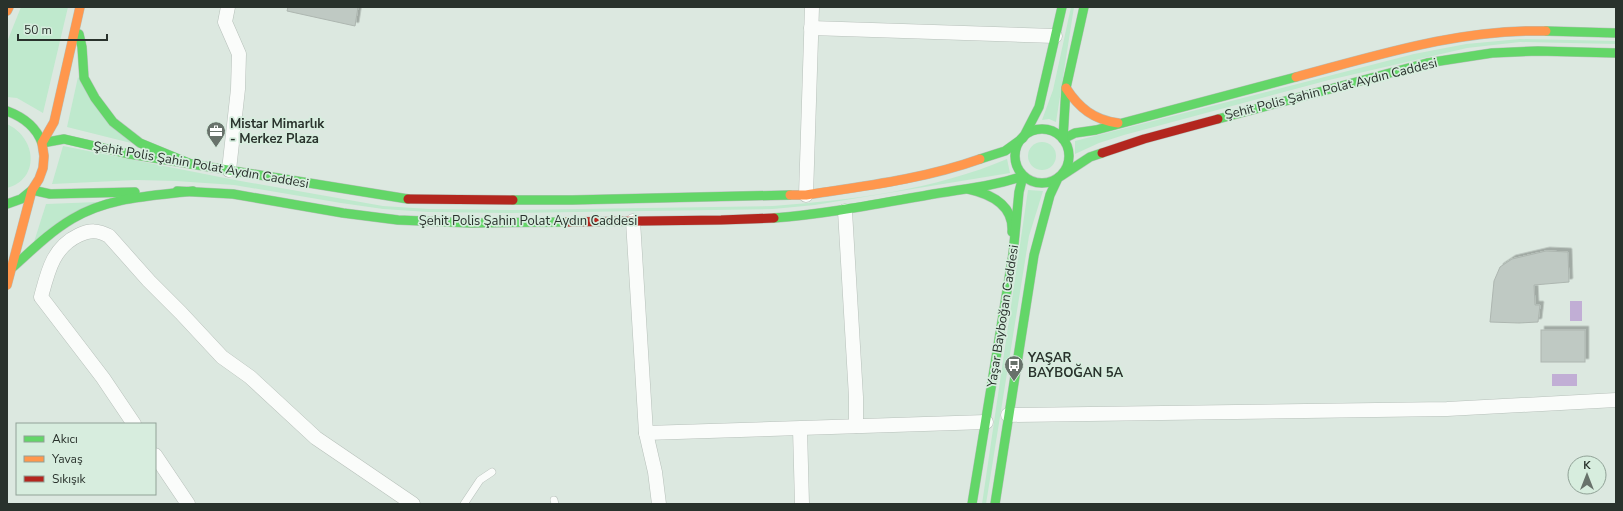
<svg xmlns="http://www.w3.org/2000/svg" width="1623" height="511" font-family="'Nunito Sans',sans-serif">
<defs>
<filter id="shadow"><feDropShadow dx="3.5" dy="-3.5" stdDeviation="0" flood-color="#0004"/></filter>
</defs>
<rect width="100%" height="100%" fill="#dce8e0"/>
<g fill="#bfe9cd">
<polygon points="21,7 68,7 43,113 17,98 7,97 7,42"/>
<polygon points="1071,7 1074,7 1056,122 1049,119 1042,120 1053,90"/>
<polygon points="1520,39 1616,41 1616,44 1520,42 1467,48 1329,80 1124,135 1099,143 1075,154 1075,141 1414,54 1466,44"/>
<polygon points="78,77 131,143 67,127"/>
<path d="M 7,124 C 37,138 40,179 7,188 Z"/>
<circle cx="1042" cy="156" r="14"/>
<path d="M 63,146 L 235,180 L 383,206 L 429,209 L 512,210 L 773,206 C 852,200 934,190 1007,159 L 1010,173 L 815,205 L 773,209 L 511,213 L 428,212 L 383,209 L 341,203 L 234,185 L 176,181 L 136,180 L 52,184 Z"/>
<polygon points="1028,190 1043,191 1029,236 986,504 982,504"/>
<polygon points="98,202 34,242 46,204"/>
</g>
<g fill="#c1aed5">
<rect x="1570" y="301" width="12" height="20"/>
<rect x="1552" y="374" width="25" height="12"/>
</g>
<g fill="#bfc9c3" stroke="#adb6b0" filter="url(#shadow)">
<polygon points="288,7 358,7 355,26 287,11"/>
<polygon points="1546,251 1568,252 1569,282 1534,285 1535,305 1540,305 1538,322 1519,323 1490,322 1494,281 1500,267 1512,259"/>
<rect x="1541" y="330" width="44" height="32"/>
</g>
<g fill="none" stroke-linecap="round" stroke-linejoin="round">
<g stroke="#b7c0ba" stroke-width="8">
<g id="lane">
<polyline points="554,500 555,504"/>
<polyline points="464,504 480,480 492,472"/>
</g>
</g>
<g stroke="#b7c0ba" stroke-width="15">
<g id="street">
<polyline points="228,7 225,22 239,54 238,89 229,170"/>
<polyline points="811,28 1055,36"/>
<polyline points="806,195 812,7"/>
<polyline points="845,211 856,397 856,426"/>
<polyline points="633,221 646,433 655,472 659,504"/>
<polyline points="1008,415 1447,409 1616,400"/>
<path d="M 134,424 L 103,378 L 41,297 C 48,271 53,247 79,235 C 90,230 98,230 109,236 L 149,281 L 181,313 L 222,357 L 250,377 L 316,438 L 413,504"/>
<polyline points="800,429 802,504"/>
<polyline points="646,433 986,422"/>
<polyline points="155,455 188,504"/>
</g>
</g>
<g stroke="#b7c0ba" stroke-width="10">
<g id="fast">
<polyline points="1546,31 1616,33"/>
<polyline points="79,34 82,47 84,78 95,98 113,122 140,143 191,164"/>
<path d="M 7,111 C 23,117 36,126 42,143 L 64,139 L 129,154 L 408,199"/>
<polyline points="1218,119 1427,63 1492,53 1538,51 1616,53"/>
<circle cx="1042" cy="156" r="27"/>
<polyline points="1063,139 1075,133 1096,130 1296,77"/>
<polyline points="1063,139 1066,88 1084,7"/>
<polyline points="980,159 1005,151 1023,138 1039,107 1062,7"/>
<path d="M 968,189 C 991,194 1014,205 1012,232"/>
<polyline points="177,191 233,194 343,213 398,220 471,223 566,222"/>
<polyline points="513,200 572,200 790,195"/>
<polyline points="7,204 21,199 32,190 50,194 135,192"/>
<path d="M 774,218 C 826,214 876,204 928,195 C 960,189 992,187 1023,176"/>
<path d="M 13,267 C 32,250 50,232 72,219 C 108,197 152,196 193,191"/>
<polyline points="972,504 1013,254 1019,192 1023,176"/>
<polyline points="995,504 1034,255 1050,195 1058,178 1090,157 1102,153"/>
</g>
</g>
<g stroke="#b7c0ba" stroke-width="10">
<g id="slow">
<polyline points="7,11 9,7"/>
<path d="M 1296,77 C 1379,55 1459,29 1546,31"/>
<path d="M 1066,88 C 1079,108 1094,120 1118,123"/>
<path d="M 790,195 L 806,195 C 865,186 924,179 980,159"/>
<polyline points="7,285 32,190 39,179 43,168 44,156 42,143 54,122 80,7"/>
</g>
</g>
<g stroke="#b7c0ba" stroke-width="10">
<g id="jam">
<polyline points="1102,153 1144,139 1218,119"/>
<polyline points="408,199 513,200"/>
<polyline points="566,222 721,220 774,218"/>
</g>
</g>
<use href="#lane" stroke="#fafcfa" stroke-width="7"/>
<use href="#street" stroke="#fafcfa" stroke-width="14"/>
<use href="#fast" stroke="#63d668" stroke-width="9"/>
<use href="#slow" stroke="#ff974d" stroke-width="9"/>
<use href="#jam" stroke="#b3261e" stroke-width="9"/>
</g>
<defs>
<g id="office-pin" transform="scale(1)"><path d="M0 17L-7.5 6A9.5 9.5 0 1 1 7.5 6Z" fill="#68726b" stroke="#d7edde"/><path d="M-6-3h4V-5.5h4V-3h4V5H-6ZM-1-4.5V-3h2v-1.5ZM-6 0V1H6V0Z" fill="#fff"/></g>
<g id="bus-pin" transform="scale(1)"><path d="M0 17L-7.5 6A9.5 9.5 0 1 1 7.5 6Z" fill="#68726b" stroke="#d7edde"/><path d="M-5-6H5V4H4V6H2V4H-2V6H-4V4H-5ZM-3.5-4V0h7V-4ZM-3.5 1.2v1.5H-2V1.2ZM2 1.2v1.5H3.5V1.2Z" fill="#fff"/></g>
</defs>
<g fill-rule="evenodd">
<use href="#office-pin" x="216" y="131"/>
<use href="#bus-pin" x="1014" y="365"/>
</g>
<g text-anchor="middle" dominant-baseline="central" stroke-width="3.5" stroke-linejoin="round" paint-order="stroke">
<g font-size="13" fill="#29322c" stroke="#d7edde">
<text transform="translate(1331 89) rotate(-14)">Şehit Polis Şahin Polat Aydın Caddesi</text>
<text transform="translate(201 165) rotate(10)">Şehit Polis Şahin Polat Aydın Caddesi</text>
<text x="528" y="221">Şehit Polis Şahin Polat Aydın Caddesi</text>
<text transform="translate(1003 316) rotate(-81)">Yaşar Bayboğan Caddesi</text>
</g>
<g font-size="13" font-weight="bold" fill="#29322c" stroke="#d7edde" text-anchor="start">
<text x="230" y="124">Mistar Mimarlık<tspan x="230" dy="15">- Merkez Plaza</tspan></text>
<text x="1028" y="358">YAŞAR<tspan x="1028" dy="15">BAYBOĞAN 5A</tspan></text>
</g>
</g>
<rect width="1623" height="511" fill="none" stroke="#29322c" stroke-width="16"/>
<rect x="16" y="423" width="140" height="72" fill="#d7edde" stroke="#91a297"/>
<rect x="24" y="436" width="20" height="6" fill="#63d668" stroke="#91a297"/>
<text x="52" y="443" font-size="12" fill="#29322c">Akıcı</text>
<rect x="24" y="456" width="20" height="6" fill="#ff974d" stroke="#91a297"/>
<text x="52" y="463" font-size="12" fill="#29322c">Yavaş</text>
<rect x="24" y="476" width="20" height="6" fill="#b3261e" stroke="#91a297"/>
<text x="52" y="483" font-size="12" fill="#29322c">Sıkışık</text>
<g transform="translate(1587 475)"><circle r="19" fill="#d7edde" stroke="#91a297"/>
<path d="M0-3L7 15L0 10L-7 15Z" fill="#68726b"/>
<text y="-6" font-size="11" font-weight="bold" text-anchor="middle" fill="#29322c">K</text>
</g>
<path d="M18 34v6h89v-6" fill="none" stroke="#29322c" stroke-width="2"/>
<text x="24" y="34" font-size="12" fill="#29322c" stroke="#d7edde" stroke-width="3" paint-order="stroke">50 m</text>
</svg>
